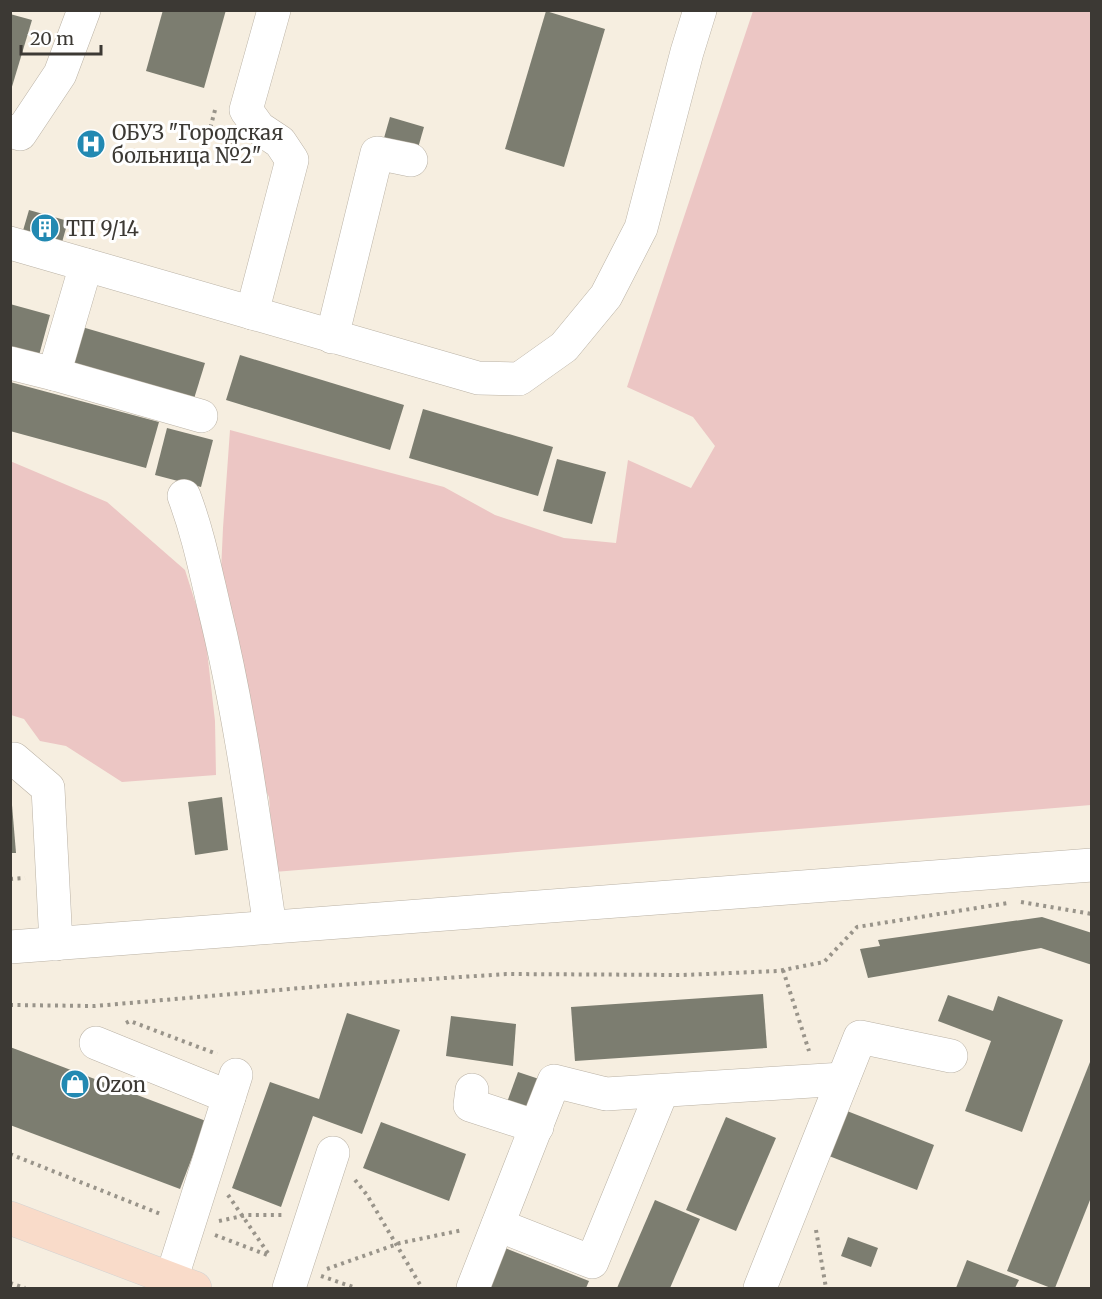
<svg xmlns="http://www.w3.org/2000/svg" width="1102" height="1299" font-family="Merriweather,serif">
<rect width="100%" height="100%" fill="#f6eee0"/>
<g fill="#ecc6c4">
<polygon points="753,11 1091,11 1091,805 274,872 269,797 255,769 220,593 223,528 230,430 444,487 495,515 564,538 616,543 628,460 691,488 715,446 693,417 627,387"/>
<polygon points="10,461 107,502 185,570 205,633 215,721 216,775 122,782 66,746 40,741 24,719 11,715"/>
</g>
<g fill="#7c7d70">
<polygon points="163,10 226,10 204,88 146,71"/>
<polygon points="546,11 605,29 564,167 505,149"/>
<polygon points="10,14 32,20 11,90 10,90"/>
<polygon points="390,117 424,127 418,148 384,138"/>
<polygon points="29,210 68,221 61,246 22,234"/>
<polygon points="10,304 50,315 38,359 10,351"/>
<polygon points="82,327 205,363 193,402 71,366"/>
<polygon points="240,355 404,405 390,450 226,400"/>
<polygon points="10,382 159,422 146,468 10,431"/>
<polygon points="423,409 553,447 538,496 409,458"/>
<polygon points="167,428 213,440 201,487 155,475"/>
<polygon points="557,459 606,472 592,524 543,511"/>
<polygon points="222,797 228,850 195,855 188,802"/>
<polygon points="10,805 12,805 16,853 10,853"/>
<polygon points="1042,917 1092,933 1092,965 1041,948 868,978 860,949 880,946 878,940"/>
<polygon points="763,994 767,1048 575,1061 571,1007"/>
<polygon points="948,995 993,1011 998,996 1063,1020 1022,1132 965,1111 991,1041 938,1021"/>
<polygon points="347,1013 400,1030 362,1134 313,1116 281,1207 232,1188 270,1082 319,1099"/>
<polygon points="451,1016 516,1024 513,1066 446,1056"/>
<polygon points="10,1047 206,1121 180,1189 10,1125"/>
<polygon points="1092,1057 1092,1195 1055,1288 1051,1288 1007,1271"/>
<polygon points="518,1072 542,1080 530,1112 506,1105"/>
<polygon points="847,1111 934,1145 917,1190 829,1156"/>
<polygon points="726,1117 776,1138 736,1231 686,1210"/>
<polygon points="381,1122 466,1154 449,1201 363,1168"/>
<polygon points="655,1200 700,1219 670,1288 617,1288"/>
<polygon points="848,1237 878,1248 871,1267 841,1256"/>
<polygon points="500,1246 589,1281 586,1288 483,1288"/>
<polygon points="967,1260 1019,1280 1015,1288 956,1288"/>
</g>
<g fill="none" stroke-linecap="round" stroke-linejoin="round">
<g stroke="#bab2a5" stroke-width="34">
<g id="minor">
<polyline points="10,131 20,134 60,74 84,10"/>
<polyline points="10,243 478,378 519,379 564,347 606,296 641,228 687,52 700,10"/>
<polyline points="252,313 292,160 280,142 259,128 246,110 274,10"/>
<polyline points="332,337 377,153 411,160"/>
<polyline points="10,363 54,374 86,265"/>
<polyline points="54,374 201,416"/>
<path d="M 184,496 C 198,533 205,569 214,607 C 240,712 254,820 270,927"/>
<polyline points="10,759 14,759 48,788 56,944"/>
<polyline points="10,947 1092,865"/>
<polyline points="96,1043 229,1097"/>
<polyline points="472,1090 470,1105 537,1127"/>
<polyline points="498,1225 592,1262 662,1091"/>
<polyline points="171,1280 236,1075"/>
<polyline points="289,1288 333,1153"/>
<polyline points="473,1288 554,1081 606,1094 843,1079"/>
<polyline points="760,1288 860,1037 951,1056"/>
</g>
</g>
<g stroke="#d4d3d2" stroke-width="34">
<polyline id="major" points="10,1218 195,1288"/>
</g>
<g stroke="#99948a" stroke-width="4" stroke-dasharray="3 4.5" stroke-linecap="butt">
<polyline points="215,110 210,129 219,137 233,142"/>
<polyline points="10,879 25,878"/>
<polyline points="1021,902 1092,914"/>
<polyline points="783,970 809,1051"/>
<polyline points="10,1005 95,1006 324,986 506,974 683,975 778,971 824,962 857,927 1008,903"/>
<polyline points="126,1023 130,1021 217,1054"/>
<polyline points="10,1154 163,1215"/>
<polyline points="355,1180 367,1195 422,1288"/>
<polyline points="228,1195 270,1256"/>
<polyline points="219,1221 247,1215 283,1215"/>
<polyline points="816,1230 826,1288"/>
<polyline points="215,1235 270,1256"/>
<polyline points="327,1269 400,1243 463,1230"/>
<polyline points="321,1276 356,1288"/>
<polyline points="10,1283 25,1288"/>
</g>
<use href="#minor" stroke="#fff" stroke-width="33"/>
<use href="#major" stroke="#f9dbc9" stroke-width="33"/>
</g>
<defs>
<g id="hospital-disc" transform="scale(1.5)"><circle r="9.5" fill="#2289b2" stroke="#fff"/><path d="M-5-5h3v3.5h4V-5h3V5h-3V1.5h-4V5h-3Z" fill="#fff"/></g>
<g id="building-disc" transform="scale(1.5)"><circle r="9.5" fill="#2289b2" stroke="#fff"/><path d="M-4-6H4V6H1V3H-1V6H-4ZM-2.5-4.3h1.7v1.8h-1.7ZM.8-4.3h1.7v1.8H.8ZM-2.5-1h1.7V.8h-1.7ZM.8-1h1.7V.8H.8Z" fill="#fff"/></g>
<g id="shop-disc" transform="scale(1.5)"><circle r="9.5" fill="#2289b2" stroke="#fff"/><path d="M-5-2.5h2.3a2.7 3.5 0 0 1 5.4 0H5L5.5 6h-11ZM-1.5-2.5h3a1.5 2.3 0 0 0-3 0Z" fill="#fff"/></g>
</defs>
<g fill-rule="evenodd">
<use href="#hospital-disc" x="91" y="144"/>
<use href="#building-disc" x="45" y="228"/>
<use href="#shop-disc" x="75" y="1084"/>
</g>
<g text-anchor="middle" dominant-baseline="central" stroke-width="6" stroke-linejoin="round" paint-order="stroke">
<g font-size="20" fill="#3c3934" stroke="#fff" text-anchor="start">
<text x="112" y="132">ОБУЗ "Городская<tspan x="112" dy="23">больница №2"</tspan></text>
<text x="66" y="228">ТП 9/14</text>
<text x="96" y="1084">Ozon</text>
</g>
</g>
<rect width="1102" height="1299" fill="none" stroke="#3c3934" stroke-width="24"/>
<path d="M21 45v9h80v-9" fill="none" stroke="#3c3934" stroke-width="3"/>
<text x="30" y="45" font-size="18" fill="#3c3934" stroke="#ffffff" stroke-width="4.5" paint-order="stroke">20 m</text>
</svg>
